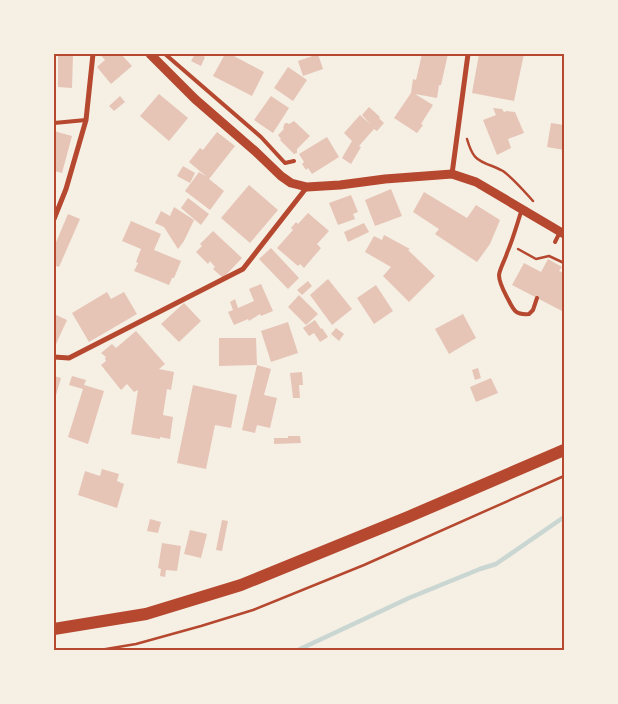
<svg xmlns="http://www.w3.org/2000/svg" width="618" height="704" font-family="Montserrat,sans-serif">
<rect width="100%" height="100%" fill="#f6efe4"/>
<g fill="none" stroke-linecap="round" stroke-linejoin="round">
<polyline stroke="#c9d6d2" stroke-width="4.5" points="298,650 409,598 480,569 496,564 564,517"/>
</g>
<g fill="#e6c5b7">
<polygon points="58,54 77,54 77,56 73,55 72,88 58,87"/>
<polygon points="100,54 121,54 132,66 111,84 97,67 105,60"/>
<polygon points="195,54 199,54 205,57 201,66 191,61"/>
<polygon points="225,54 230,54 264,72 252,96 213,76"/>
<polygon points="318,54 323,69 303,76 298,61"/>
<polygon points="422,54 448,54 441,85 439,85 437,98 415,94 433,105 421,124 423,125 417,133 394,118 411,93 413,79 416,80"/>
<polygon points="479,54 524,54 514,101 472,93"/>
<polygon points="288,67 307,80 293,101 274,88"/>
<polygon points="159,94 188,118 169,141 140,116"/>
<polygon points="120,96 125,102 114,111 109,106"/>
<polygon points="271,96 289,108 273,133 254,120"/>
<polygon points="369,107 380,117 379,118 384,123 377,131 374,129 359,146 361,147 351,164 342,158 352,141 344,133 360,115 370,124 362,115"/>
<polygon points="493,108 502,109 504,112 507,111 515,112 524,133 508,139 511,148 497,155 483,120 496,115"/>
<polygon points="294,121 310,136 297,149 297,153 294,154 280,140 281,139 278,135 284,129 283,128 285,123 287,123 289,124"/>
<polygon points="551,123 564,125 564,150 547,147"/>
<polygon points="54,131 72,136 62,173 54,171"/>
<polygon points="217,132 235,146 209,179 224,191 210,210 185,191 199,172 207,177 189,162 200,148 203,150"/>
<polygon points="327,137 339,157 312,174 308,168 306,170 302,164 304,162 299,154"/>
<polygon points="183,166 195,173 190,183 177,176"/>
<polygon points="249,185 278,210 250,243 221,218"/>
<polygon points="391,189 402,216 375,226 365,200"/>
<polygon points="424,192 467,218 476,205 500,220 490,244 477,262 435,234 439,229 413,212"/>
<polygon points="351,195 358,212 353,214 355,219 338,225 329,203"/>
<polygon points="188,198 209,214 201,225 181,208"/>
<polygon points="174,207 194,220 184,241 178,249 164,227 155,223 161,211 170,216"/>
<polygon points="308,213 329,231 317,244 321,248 304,268 300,264 298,266 277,248 293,230 291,228 296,222 298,224"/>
<polygon points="68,214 80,219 59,267 54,265 54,247"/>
<polygon points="131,221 161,234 154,250 181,261 174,278 172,278 169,285 134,271 138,263 136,262 141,249 122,241"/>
<polygon points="364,223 369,232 348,242 344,232"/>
<polygon points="213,231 242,258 223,278 213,269 215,267 210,261 208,264 196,252 202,246 200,244"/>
<polygon points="384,235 410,249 408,250 435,276 409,302 383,276 391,267 365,252 374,236 382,240"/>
<polygon points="271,248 299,278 288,289 259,259"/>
<polygon points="548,259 562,267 559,271 564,273 564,306 562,311 512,285 524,263 541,272"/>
<polygon points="328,279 352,309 332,325 310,295"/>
<polygon points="308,281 312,286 302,295 297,290"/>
<polygon points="261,284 273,311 261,316 260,314 249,321 248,319 234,325 228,312 233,310 230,302 235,299 238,308 254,301 249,289"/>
<polygon points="376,285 393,311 374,324 357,298"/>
<polygon points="107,292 111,299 124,292 137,314 89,342 72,313"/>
<polygon points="299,295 318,314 306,325 288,307"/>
<polygon points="184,303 201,321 179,342 161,324"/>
<polygon points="54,314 67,320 56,344 54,343"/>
<polygon points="463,314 476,338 449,354 435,329"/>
<polygon points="315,320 321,329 322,328 328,337 320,342 314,333 309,336 303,328"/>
<polygon points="288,322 298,353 271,362 261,331"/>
<polygon points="336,328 344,334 339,341 331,334"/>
<polygon points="136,331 165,364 159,369 174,372 171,390 167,389 163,415 173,417 170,439 160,437 160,439 131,434 138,390 134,392 127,384 121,390 101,365 106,361 105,359 106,357 101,353 112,344 116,348"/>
<polygon points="219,338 256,338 257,365 271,369 264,395 277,398 270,428 257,425 255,433 242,430 257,365 219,366"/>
<polygon points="478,368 481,378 475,380 472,370"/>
<polygon points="302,372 303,385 299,385 300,398 293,398 290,373"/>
<polygon points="54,376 61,378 54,402"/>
<polygon points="72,376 86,380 84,385 104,391 88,444 68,437 83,389 69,385"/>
<polygon points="491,378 498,393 476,402 470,387"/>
<polygon points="193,385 237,395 231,428 215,425 206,469 177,463"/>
<polygon points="288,436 300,436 301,443 274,444 274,438 288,438"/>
<polygon points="102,469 119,474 117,481 124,484 117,508 78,495 85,471 100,476"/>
<polygon points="150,519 161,522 158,533 147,531"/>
<polygon points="222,520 228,521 222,551 216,550"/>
<polygon points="190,530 207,534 201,558 184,554"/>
<polygon points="162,543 181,546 177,571 166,570 165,577 160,576 161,569 158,568"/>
</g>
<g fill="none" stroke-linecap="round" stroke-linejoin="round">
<g stroke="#b5482f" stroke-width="2.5">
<path d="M 467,139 C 472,156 475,160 492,166 C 495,167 499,169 503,171 C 514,179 524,191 533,201"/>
<polyline points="518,249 536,259 549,256 564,263"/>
<polyline points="100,650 136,644 201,626 253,610 364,565 564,476"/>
</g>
<g stroke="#b5482f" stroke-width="4">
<polyline points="165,54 261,137 285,163 294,161"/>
<polyline points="54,123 86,120"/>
<path d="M 522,209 C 517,224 513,239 507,253 C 505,260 500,268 499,275 C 499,284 505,293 509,301 C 514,311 516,315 529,314 L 533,310 L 537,298"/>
<polyline points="555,242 560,232"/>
</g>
<g stroke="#b5482f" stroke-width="5">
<polyline points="452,174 468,54"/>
<polyline points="54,219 66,189 86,120 93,54"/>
<polyline points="54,357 69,358 243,269 307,187"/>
</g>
<polyline stroke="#b5482f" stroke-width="9" points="150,54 195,99 255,151 281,176 291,183 307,187 340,185 385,179 452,174 476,182 564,234"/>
<polyline stroke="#b5482f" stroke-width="12" points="54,629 146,614 241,585 408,517 564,450"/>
</g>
<rect width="618" height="704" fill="none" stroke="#f6efe4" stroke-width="110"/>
<rect x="55" y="55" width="508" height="594" fill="none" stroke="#b5482f" stroke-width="2"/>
</svg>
